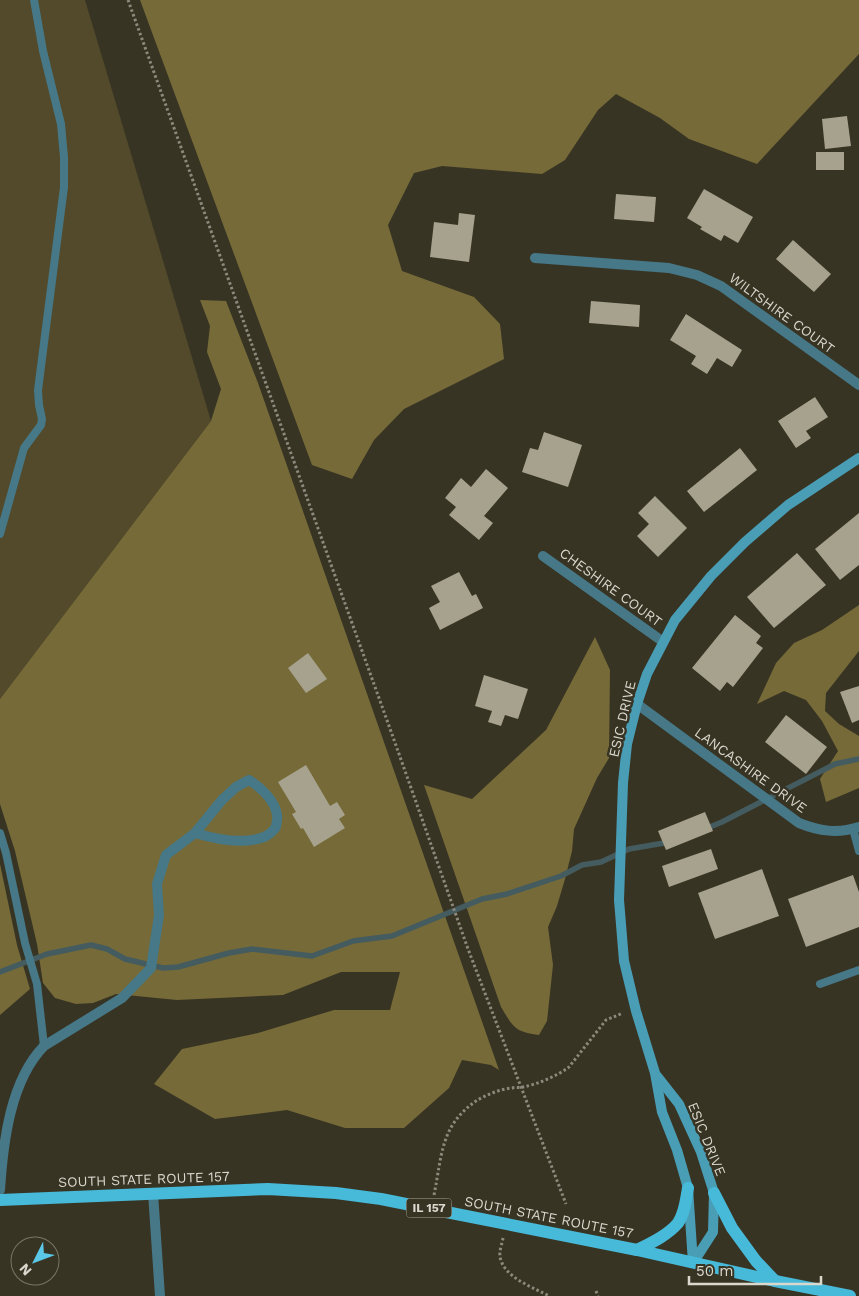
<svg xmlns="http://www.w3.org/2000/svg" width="859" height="1296" font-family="'Work Sans',sans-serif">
<rect width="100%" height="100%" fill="#383424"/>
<polygon fill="#524a2a" points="0,0 85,0 211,421 0,699"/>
<g fill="#766a38">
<polygon points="140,0 859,0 859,54 757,164 689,139 660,118 616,94 598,110 565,160 542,174 442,166 414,173 388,225 402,271 474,297 500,324 504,359 404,409 374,440 352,479 312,465"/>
<polygon points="200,300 226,301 258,383 499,1070 491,1065 462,1060 449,1088 404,1128 345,1128 287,1110 215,1119 154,1084 182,1049 258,1033 334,1010 390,1010 400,972 341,972 283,995 177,1000 116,994 93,1003 76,1004 55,998 43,983 37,944 15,851 0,804 0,699 211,421 221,389 207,352 210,326"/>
<polygon points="859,605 859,651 826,693 825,711 839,724 859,736 859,788 826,802 820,779 838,751 822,721 806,700 784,691 757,704 776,663 794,643 822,630"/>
<path d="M 595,637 L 610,670 L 609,758 L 597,778 L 574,829 L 572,851 L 565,879 L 557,906 L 548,927 L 553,965 L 547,1021 L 539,1035 C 515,1032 513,1027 501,1007 L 424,785 L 472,799 L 546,730 Z"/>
<polygon points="0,864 17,945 30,989 0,1015"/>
</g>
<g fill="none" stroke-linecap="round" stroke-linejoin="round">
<g stroke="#445c5f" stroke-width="5.5">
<polyline points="705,829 722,822 835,764 859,759"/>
<polyline points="0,972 47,954 91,945 107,949 125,959 163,968 178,967 229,953 252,949 312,956 353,941 392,936 482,899 507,894 561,876 582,865 601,862 629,849 670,842"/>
</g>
</g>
<g fill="#a6a28e">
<polygon points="847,116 851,146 825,149 822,119"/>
<rect x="816" y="152" width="28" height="18"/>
<polygon points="704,189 753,217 738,243 724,235 721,241 700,229 702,227 687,218"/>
<polygon points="616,194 656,197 654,222 614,219"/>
<polygon points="459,213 475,215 469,262 430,257 434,222 458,225"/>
<polygon points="793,240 831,274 814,292 776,259"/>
<polygon points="591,301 640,305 639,327 589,323"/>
<polygon points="686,314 742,350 732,367 717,358 707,374 691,364 696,356 670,340"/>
<polygon points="815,397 828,417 806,431 811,438 796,448 778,421"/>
<polygon points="544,432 582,445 568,487 522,472 530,448 538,450"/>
<polygon points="740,448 757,470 704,512 687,491"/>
<polygon points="486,469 508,488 484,516 493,523 479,540 449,515 456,507 445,498 461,478 471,487"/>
<polygon points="655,496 687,528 658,557 637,536 649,524 638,513"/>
<polygon points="859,513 859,565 840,580 815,549"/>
<polygon points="797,553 826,585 774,628 747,597"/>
<polygon points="459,572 472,596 476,594 483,608 440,630 429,608 440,602 431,586"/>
<polygon points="735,615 761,636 756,643 763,648 733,687 727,682 720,691 692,668"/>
<polygon points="308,653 327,679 306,693 288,668"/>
<polygon points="484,675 528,689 518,719 505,715 501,726 488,722 492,711 475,706"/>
<polygon points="859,686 859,720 852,723 840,692"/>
<polygon points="786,715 827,747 806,774 765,742"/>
<polygon points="306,765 330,806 337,802 345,815 339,819 345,828 314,847 303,828 301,829 292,814 296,812 278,782"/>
<polygon points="705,812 713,831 666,850 658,831"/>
<polygon points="711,849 718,869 669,887 662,866"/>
<polygon points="762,869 779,916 715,939 698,893"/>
<polygon points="853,875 859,892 859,927 806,947 788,899"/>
</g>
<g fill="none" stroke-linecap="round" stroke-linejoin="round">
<g stroke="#8d897d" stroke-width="3" stroke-dasharray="2.5 2.5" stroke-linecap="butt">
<polyline points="128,0 393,737 468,949 566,1204"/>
<path d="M 434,1195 C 442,1156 440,1126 476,1101 C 486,1095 500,1089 512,1088 C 516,1087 520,1088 523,1087 C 538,1084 557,1076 569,1067 L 606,1020 L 623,1013"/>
<path d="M 503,1238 C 502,1244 499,1251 500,1257 C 504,1278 533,1287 549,1296"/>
<polyline points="596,1291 598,1296"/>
</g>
<g stroke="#467887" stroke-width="8">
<polyline points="0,534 24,448 41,425 42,419 39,405 38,390 64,187 64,157 61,124 43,51 34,0"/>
<polyline points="853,829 859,851"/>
<polyline points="0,833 6,853 25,943 37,984 44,1046"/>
<polyline points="820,984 859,970"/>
</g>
<g stroke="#467887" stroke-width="10">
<polyline points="535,258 669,268 697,275 721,286 859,385"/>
<polyline points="543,556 662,641"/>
<path d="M 637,704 L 799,823 C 819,831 837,834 859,827"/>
<path d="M 0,1190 C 3,1143 10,1081 44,1046 L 122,998 L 151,968 L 159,915 L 157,884 L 166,855 L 195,833 L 222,800 L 236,787 L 249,780 C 260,787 275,800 277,815 C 278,819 276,824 276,827 C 273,831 269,835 264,837 C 243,845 215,839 195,833"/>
<polyline points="153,1193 160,1296"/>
</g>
<g stroke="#499eb6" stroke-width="10">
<polyline points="657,1076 679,1104 701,1152 714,1193 713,1232 693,1263"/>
<polyline points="693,1263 688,1188 677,1150 662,1112 655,1073 636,1011 624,961 619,900 623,783 627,744 637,704 647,674 675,620 711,576 745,542 788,505 859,458"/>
</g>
<g stroke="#47bada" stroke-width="12">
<polyline points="714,1193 732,1228 756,1261 775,1281"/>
<polyline points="0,1200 268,1189 336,1193 381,1199 431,1209 637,1250 775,1281 850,1296"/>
<path d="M 637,1250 C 651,1243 668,1235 678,1223 C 685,1213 686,1199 688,1188"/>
</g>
</g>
<g text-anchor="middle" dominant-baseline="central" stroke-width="5" stroke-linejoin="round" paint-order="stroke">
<rect fill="#383424" stroke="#a9a69a" stroke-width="1" x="406.5" y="1198.5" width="45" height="19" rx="4"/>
<g font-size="12" font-weight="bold" fill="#dad7cd">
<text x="429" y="1208">IL 157</text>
</g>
<g font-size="14" fill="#dad7cd" stroke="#383424">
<text transform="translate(782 313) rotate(36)">WILTSHIRE COURT</text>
<text transform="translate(611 587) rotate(36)">CHESHIRE COURT</text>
<text transform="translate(622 719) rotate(-77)">ESIC DRIVE</text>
<text transform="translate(751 770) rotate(36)">LANCASHIRE DRIVE</text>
<text transform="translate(707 1139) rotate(68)">ESIC DRIVE</text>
<text transform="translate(144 1179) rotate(-2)">SOUTH STATE ROUTE 157</text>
<text transform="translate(549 1217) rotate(11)">SOUTH STATE ROUTE 157</text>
</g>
</g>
<g transform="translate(35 1261) rotate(228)"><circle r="24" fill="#383424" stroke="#797568"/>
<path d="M0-4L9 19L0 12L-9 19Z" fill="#5bc8e7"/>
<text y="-8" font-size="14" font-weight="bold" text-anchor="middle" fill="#dad7cd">N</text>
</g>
<path d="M689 1276v8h132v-8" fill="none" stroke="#dad7cd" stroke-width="2.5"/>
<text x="696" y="1276" font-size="15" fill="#dad7cd" stroke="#383424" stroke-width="4" paint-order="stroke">50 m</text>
</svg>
